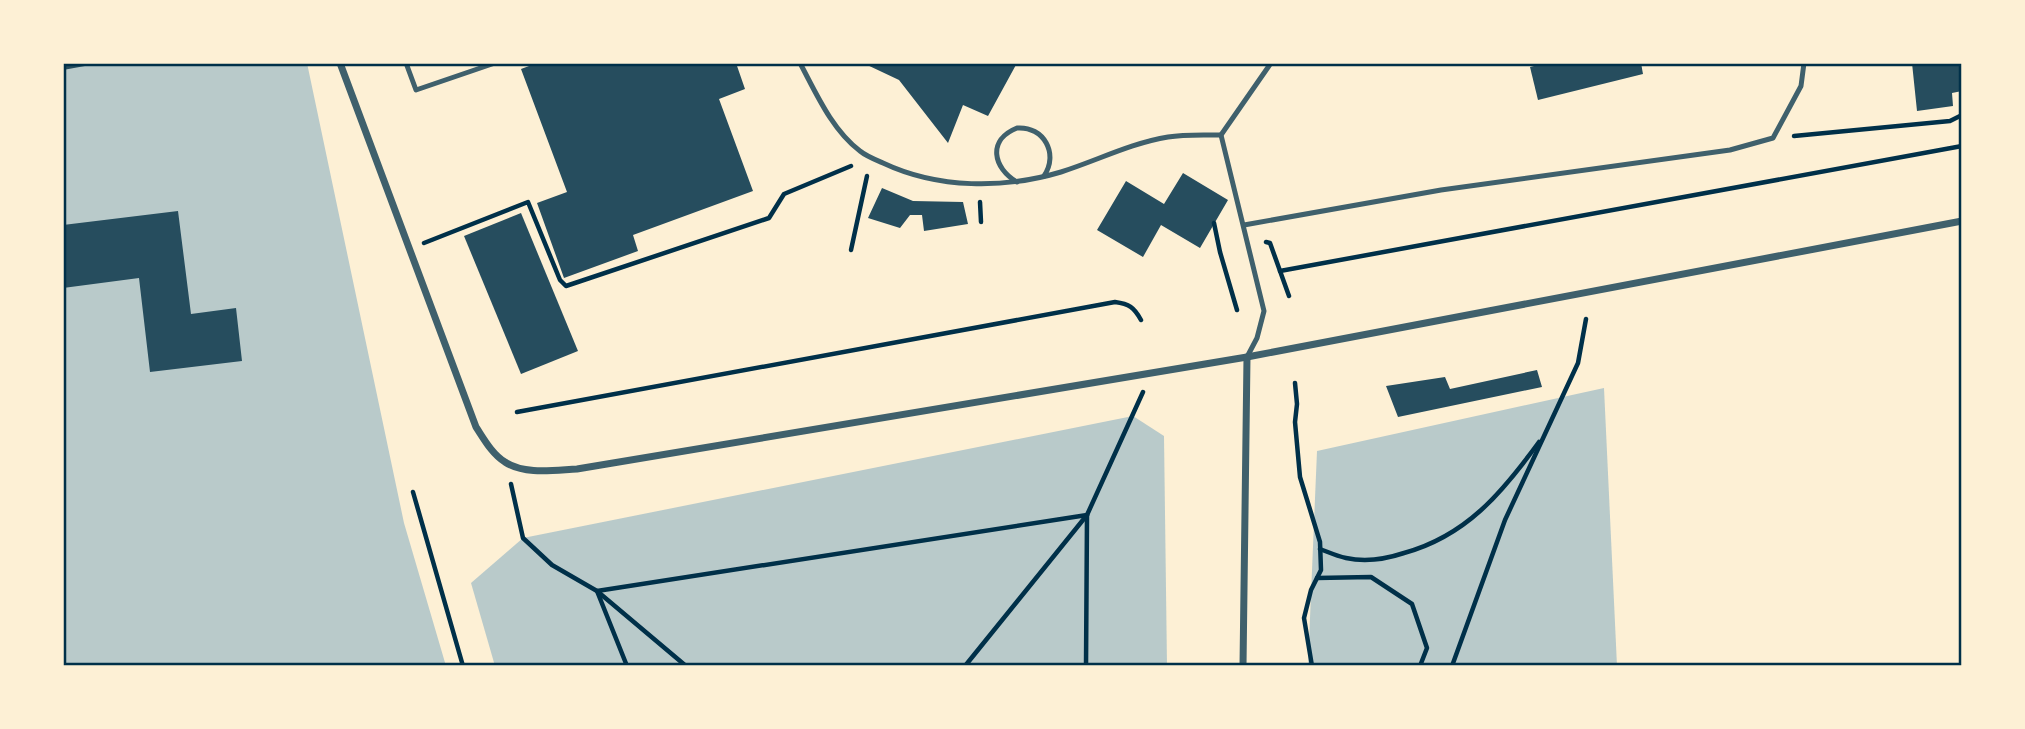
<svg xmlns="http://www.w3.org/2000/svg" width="2025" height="729" font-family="'Fira Sans Condensed',sans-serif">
<rect width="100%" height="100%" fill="#fdf0d5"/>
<g fill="#b9caca">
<polygon points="63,63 307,63 404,523 446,666 63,666"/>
<polygon points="1604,388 1617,666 1308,666 1317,451"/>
<polygon points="1133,416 1164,436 1167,666 495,666 471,583 523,538"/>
</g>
<g fill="#264d5e">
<polygon points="63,63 96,63 96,64 63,70"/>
<polygon points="537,63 736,63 745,89 719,99 753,191 633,235 638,251 564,278 537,203 567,192 521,69"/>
<polygon points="863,63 1017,63 988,116 963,105 948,143 899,80"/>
<polygon points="1546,63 1641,63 1643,74 1538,100 1530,67"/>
<polygon points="1912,63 1962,63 1962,91 1952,93 1953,106 1917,111"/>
<polygon points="1183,173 1228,200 1200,248 1161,225 1143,257 1097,230 1126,181 1164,204"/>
<polygon points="882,188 913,201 963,202 968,224 924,231 922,215 910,215 900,228 868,218"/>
<polygon points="178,211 191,314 236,308 242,361 150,372 139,278 63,288 63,225"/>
<polygon points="521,213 578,351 521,374 464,236"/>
<polygon points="1537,370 1542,387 1398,417 1386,386 1445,377 1450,389"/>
</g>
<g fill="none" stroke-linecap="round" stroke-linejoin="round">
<g stroke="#003049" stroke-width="4.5">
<polyline points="1794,136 1950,121 1962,115"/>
<polyline points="980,202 981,222"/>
<polyline points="1214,223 1220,252 1237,310"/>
<polyline points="1266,242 1270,243 1289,296"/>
<polyline points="424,243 528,202 560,280 566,286 769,218 784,194 851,166"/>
<polyline points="851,250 867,176"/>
<polyline points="1280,271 1962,146"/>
<polyline points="1295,383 1297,404 1295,422 1300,477 1320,542 1321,570 1311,590 1304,618 1312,666"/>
<path d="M 517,412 L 1115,302 C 1129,304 1134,307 1141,320"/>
<polyline points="511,484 523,538 552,565 597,591 686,666"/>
<polyline points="413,492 463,666"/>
<path d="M 1320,549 C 1328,552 1337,556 1346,558 C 1365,562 1386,559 1404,553 C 1466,536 1502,493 1539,442"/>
<polyline points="1317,578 1371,577 1412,604 1427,648 1420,666"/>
<polyline points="627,666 597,591 1087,515"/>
<polyline points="965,666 1087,515"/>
<polyline points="1086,666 1087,515 1143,392"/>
<polyline points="1452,666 1505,520 1578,363 1586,319"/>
</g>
<g stroke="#3f606c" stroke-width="5">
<polyline points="406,63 416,90 495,63"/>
<path d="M 800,63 C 816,93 832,130 860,151 C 866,156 876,160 883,163 C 938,189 1004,189 1061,172 C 1096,161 1131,143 1168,137 C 1185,134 1203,135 1221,135"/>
<path d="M 1017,182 C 993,168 987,140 1017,128 C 1044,126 1059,154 1044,176"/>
<polyline points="1244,225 1441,190 1730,150 1773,138 1801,86 1804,63"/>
<polyline points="1247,357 1257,338 1264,311 1221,135 1271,63"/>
</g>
<g stroke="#3f606c" stroke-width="7">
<path d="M 340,63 L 476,427 C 484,439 492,454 505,462 C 524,475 555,470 577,469 L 1247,357 L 1962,221"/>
<polyline points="1243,666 1247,357"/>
</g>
</g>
<rect width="2025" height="729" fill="none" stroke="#fdf0d5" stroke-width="130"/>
<rect x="65" y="65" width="1895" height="599" fill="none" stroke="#003049" stroke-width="2.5"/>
</svg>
